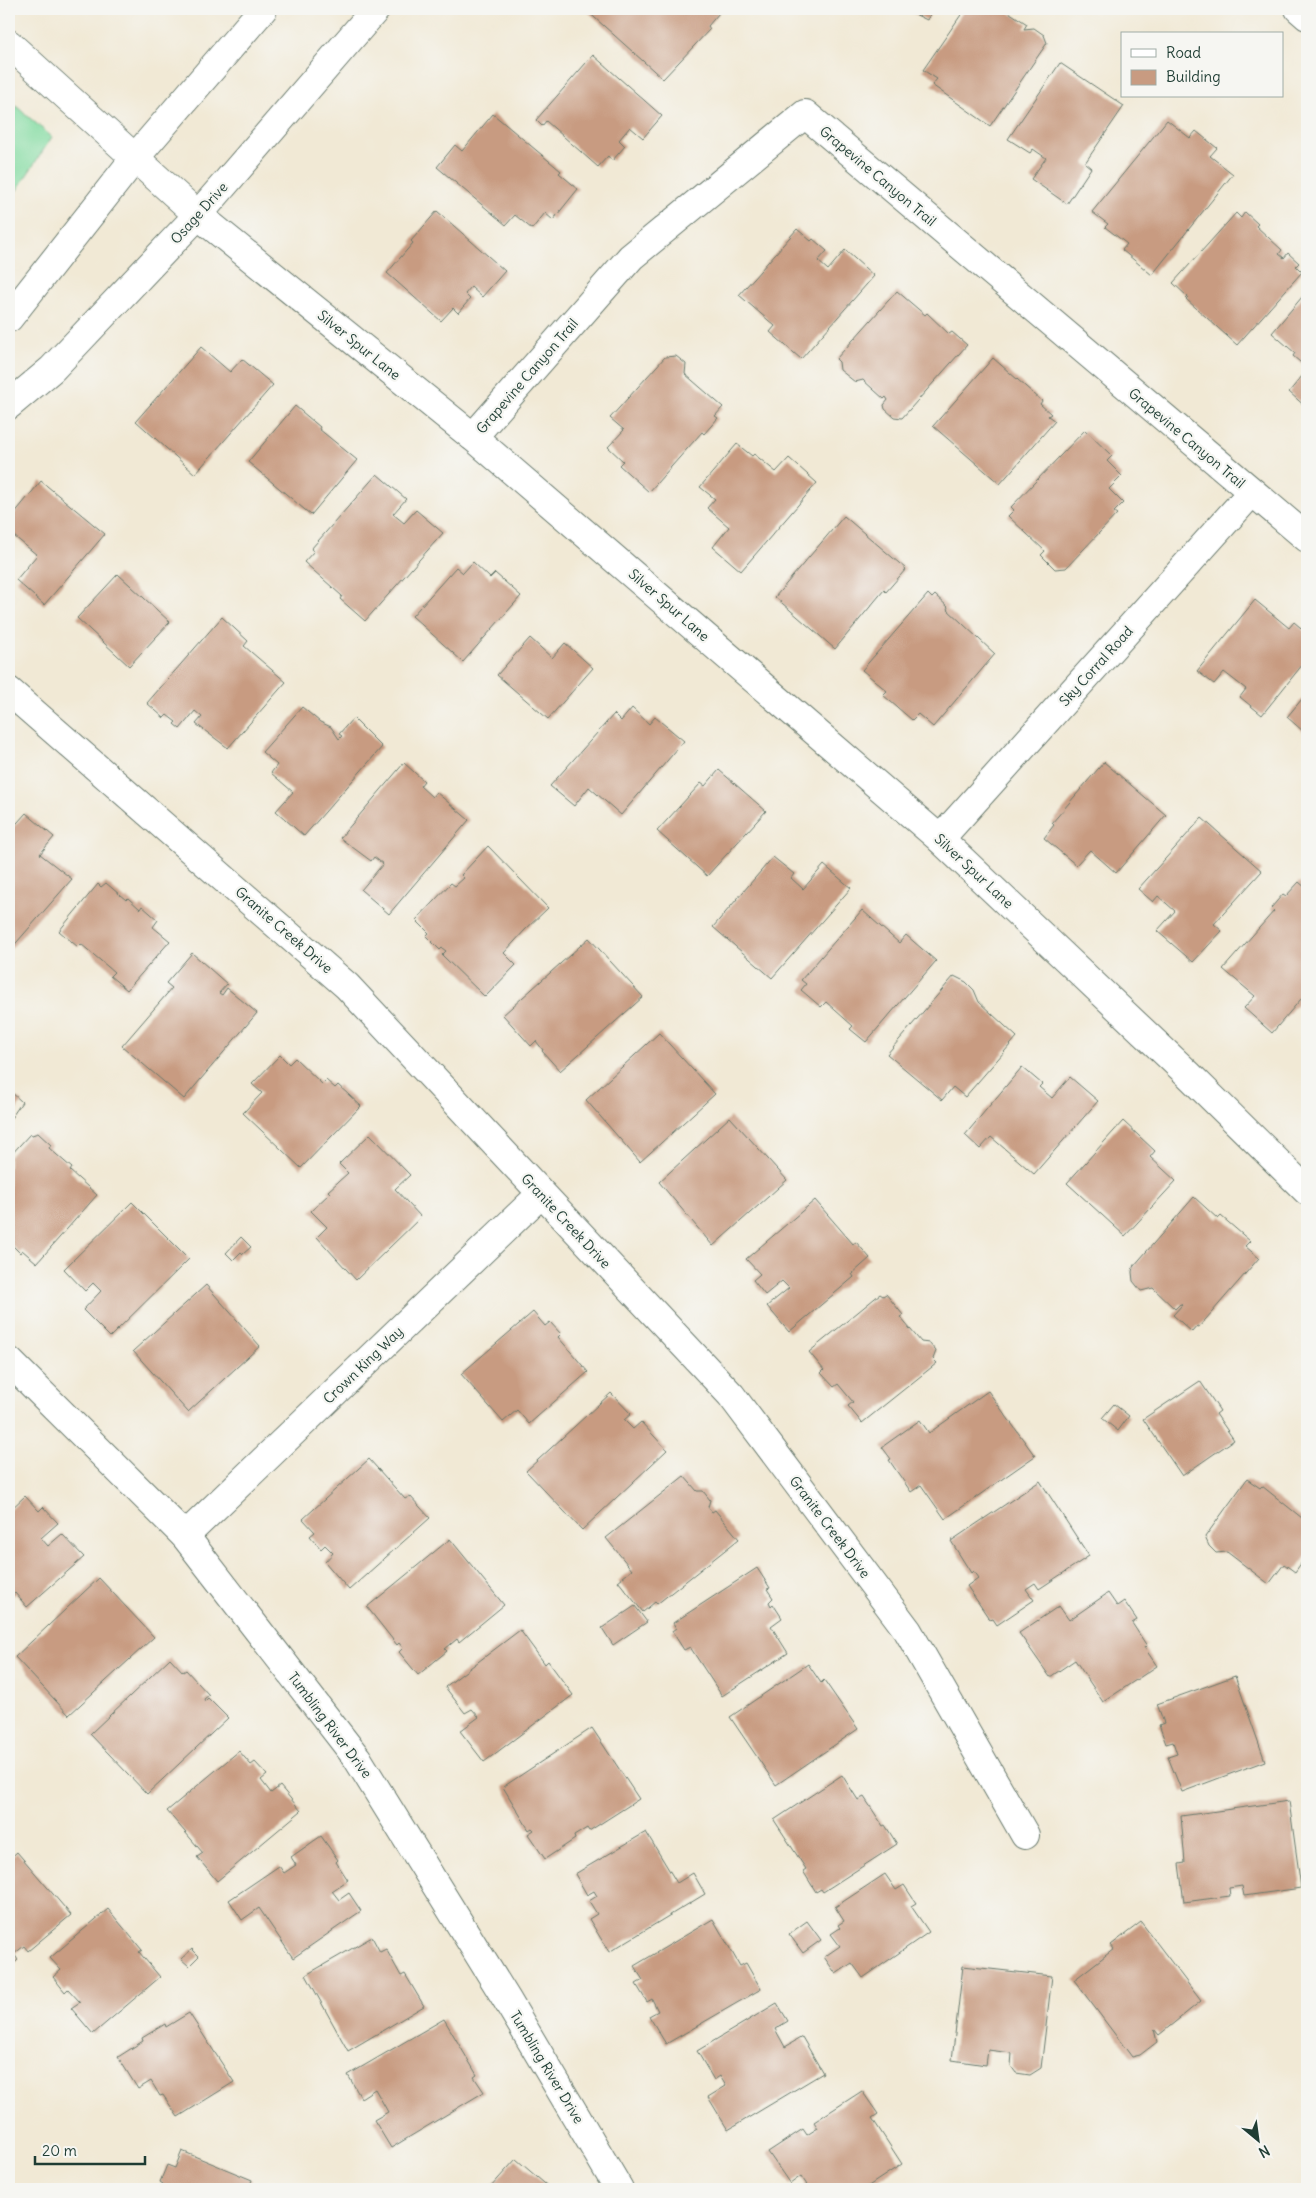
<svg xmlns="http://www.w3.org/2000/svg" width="1316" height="2198" font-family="Delius,sans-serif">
<rect width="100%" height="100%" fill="#f6f6f2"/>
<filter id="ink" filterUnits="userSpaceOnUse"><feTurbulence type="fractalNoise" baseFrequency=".02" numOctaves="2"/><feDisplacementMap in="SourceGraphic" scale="10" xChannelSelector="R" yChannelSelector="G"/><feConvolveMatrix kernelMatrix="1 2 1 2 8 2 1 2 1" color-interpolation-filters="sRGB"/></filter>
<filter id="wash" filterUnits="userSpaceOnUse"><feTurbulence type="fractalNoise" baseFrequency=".0096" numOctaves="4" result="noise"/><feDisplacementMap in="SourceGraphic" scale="20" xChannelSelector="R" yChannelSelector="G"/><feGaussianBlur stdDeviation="1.12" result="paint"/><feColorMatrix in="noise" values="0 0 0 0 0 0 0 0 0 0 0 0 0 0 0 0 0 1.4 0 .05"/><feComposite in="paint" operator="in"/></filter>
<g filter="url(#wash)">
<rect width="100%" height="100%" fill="#f1e9d5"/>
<polygon fill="#82dba1" stroke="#508c6a" points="9,100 52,137 9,202"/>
<g id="blocks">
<g fill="#c89b81">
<polygon points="585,9 714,9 719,13 708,26 710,29 663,79"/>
<polygon points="904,9 933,9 927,20"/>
<polygon points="965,9 1004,9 1027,24 1024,29 1034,28 1044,35 1047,43 990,126 932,85 937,79 923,70"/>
<polygon points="593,55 662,116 643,138 630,127 619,140 625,146 612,161 608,156 598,167 546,121 542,126 536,120"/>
<polygon points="1060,63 1124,106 1085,163 1091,168 1067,204 1031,179 1046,158 1033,149 1030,153 1008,139"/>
<polygon points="493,114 561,171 559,173 578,189 553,220 545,213 532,229 515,215 506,225 437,167 455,145 462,151"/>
<polygon points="1167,120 1190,138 1196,131 1217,148 1210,156 1233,174 1152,275 1122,250 1127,244 1105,227 1108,224 1092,212"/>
<polygon points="437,211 505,271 482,297 471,287 465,294 470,299 458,313 453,308 441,321 387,273 413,243 411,241"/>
<polygon points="1245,212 1258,224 1256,226 1282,250 1279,254 1284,258 1288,253 1299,263 1296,266 1302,272 1237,345 1186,299 1188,297 1173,283 1236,213 1241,218"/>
<polygon points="797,229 811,241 813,239 827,251 818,261 828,270 845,250 874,276 801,359 770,332 775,326 739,295"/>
<polygon points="897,291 925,315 927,313 949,334 952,332 967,345 902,418 894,417 885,409 884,405 888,400 886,397 884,399 863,380 855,382 840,370 839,362 836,359"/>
<polygon points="1307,291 1307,368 1293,356 1295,353 1272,333"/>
<polygon points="201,347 230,372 242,359 273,385 195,474 136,421"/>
<polygon points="676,356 686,364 685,374 723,407 715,416 718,418 704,434 702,432 649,492 619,465 623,461 608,447 624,430 610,418 665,357"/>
<polygon points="993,358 1042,401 1040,404 1051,414 1048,416 1055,421 1000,484 933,426"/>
<polygon points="1307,370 1307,408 1289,392"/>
<polygon points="295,406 320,427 319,429 357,460 311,515 248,462"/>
<polygon points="1085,430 1112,456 1107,461 1122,476 1109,489 1123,503 1114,512 1117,514 1066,568 1055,569 1041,555 1045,551 1008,516 1014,510 1011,507"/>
<polygon points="737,444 752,456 754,454 776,472 789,458 817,483 741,571 713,547 729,527 707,508 715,499 700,487"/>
<polygon points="377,474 406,499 393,514 404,523 416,510 443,533 365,621 340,599 342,596 304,562 314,551 311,549"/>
<polygon points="41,481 105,534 44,605 16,580 37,555 9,532 9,520"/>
<polygon points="844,516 906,569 886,592 884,590 835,649 775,597"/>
<polygon points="473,562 490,578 495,573 521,596 463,662 412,616 456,567 463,573"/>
<polygon points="118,574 170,622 129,666 77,618"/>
<polygon points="928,594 932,598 935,595 948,607 947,609 995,654 933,727 918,714 912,720 883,695 887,691 862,670"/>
<polygon points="1255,600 1289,628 1294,622 1307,633 1307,659 1262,715 1240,697 1246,689 1224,672 1214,684 1197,671"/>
<polygon points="222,617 248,641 244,646 286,682 228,748 196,724 202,717 195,711 180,729 174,724 176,722 167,715 164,718 147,703"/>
<polygon points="530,638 552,658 565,643 593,668 548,719 497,675"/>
<polygon points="1307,693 1307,743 1305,741 1304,732 1287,717"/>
<polygon points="302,707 320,722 331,727 339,739 342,736 339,734 353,718 382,747 304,836 276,811 293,792 271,773 277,765 262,752"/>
<polygon points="632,708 649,724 655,717 684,741 621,815 589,787 574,806 550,786 614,714 621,721"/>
<polygon points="1104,762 1166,815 1116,873 1090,850 1076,865 1044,838 1054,825 1052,823"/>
<polygon points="404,763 424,781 420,786 432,797 436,792 469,820 389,914 361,890 383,864 374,857 371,861 340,838"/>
<polygon points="719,770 766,811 707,876 657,831 701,783 705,786"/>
<polygon points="26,813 54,837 40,854 72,879 10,950 9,832"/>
<polygon points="1202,818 1262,871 1214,924 1222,931 1193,962 1157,931 1175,911 1158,896 1153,902 1138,889"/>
<polygon points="488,846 548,908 525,930 504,953 516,965 485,997 442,955 446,951 442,948 440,950 426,936 429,933 416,920 451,883 455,886 464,878 461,875"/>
<polygon points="773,857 794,874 791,878 803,889 824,865 851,888 772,978 713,927"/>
<polygon points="1299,882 1307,889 1307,992 1272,1033 1244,1008 1255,996 1223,969 1274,911 1271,908 1283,894 1286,896"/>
<polygon points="106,883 126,900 128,898 140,909 142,906 158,920 153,927 170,941 127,990 110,976 114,972 81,944 78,947 59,931 98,884 101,887"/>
<polygon points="862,910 899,943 906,935 936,961 866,1042 850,1029 853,1026 826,1002 821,1007 801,990 806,984 801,980"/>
<polygon points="589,938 643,997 560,1071 542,1051 543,1050 536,1041 531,1046 503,1015"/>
<polygon points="192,953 227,984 219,993 222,995 227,988 257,1013 184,1099 122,1046 172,988 166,983"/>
<polygon points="954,976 966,982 974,990 979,1002 1017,1037 965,1097 953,1087 942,1100 887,1054"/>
<polygon points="659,1033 715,1094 640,1162 586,1100"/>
<polygon points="280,1055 289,1064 295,1058 322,1084 326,1080 335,1088 338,1085 361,1106 301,1168 243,1113 262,1093 252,1084"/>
<polygon points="1022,1067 1042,1084 1039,1087 1052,1098 1070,1077 1098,1101 1034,1174 991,1137 980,1149 965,1135"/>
<polygon points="9,1090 22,1102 9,1121"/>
<polygon points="730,1117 787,1180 713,1246 659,1182"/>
<polygon points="1123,1121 1155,1151 1150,1157 1176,1181 1125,1236 1067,1183"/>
<polygon points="38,1133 51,1145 49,1148 72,1168 70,1171 97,1195 37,1263 22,1250 20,1253 9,1242 9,1157 30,1134 32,1135"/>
<polygon points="370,1134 410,1175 395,1189 421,1217 356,1280 317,1237 327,1227 311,1211 330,1193 328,1191 348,1173 339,1164"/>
<polygon points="1194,1197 1218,1219 1221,1216 1250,1241 1245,1246 1259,1258 1199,1327 1197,1326 1192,1332 1173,1315 1182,1305 1180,1304 1175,1309 1153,1288 1141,1291 1133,1281 1132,1272 1133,1267"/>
<polygon points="815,1200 853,1244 856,1242 870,1258 852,1274 854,1277 789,1332 767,1306 789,1288 782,1281 765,1295 753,1280 760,1274 746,1259"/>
<polygon points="132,1202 189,1259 110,1337 83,1310 101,1291 93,1283 85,1291 64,1269"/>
<polygon points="241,1237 251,1247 243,1254 241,1252 233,1260 226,1253"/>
<polygon points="206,1285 260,1346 188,1412 133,1351"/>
<polygon points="880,1294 883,1296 886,1294 903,1315 900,1317 921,1342 929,1343 936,1351 933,1359 937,1363 862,1423 848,1406 853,1402 838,1384 834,1387 821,1373 824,1370 809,1352"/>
<polygon points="533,1312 545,1326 550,1322 561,1334 558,1337 588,1372 529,1424 517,1410 503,1422 461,1374"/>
<polygon points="1200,1381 1220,1411 1216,1414 1234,1440 1182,1476 1143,1419"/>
<polygon points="988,1391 1035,1456 945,1519 921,1485 911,1492 889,1460 891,1459 882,1447 920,1420 929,1433"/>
<polygon points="611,1393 631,1414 624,1420 633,1429 641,1422 667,1450 582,1530 526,1471"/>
<polygon points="1114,1404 1129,1416 1118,1431 1102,1418"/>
<polygon points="369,1459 405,1499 410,1496 430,1518 349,1590 325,1562 333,1553 325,1545 321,1549 310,1536 315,1532 303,1519"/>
<polygon points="684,1476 697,1491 703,1491 710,1500 708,1507 712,1512 715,1510 739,1539 657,1604 655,1602 643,1612 618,1581 632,1570 606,1538"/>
<polygon points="1247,1479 1260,1488 1262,1486 1307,1522 1307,1555 1295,1572 1284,1564 1269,1584 1227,1552 1216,1553 1209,1546 1205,1537"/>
<polygon points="1040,1481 1089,1556 1039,1589 1035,1583 1026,1589 1034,1600 997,1625 993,1619 990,1620 988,1617 967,1586 978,1578 973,1571 971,1573 951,1541"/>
<polygon points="25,1496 39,1511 43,1507 58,1523 41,1538 48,1546 62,1534 84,1557 27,1607 15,1593 9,1599 9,1511"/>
<polygon points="450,1539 504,1605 459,1642 457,1639 445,1649 447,1651 418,1675 399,1652 403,1648 399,1643 397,1645 367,1607"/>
<polygon points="757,1568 770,1588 767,1589 773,1598 769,1602 771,1606 773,1604 782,1618 771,1626 788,1653 722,1696 690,1647 684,1650 672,1631 676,1628 673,1623"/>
<polygon points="99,1578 154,1637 69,1715 15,1657"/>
<polygon points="1108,1593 1117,1606 1124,1601 1137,1620 1132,1623 1147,1646 1144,1647 1157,1666 1103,1702 1075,1660 1050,1677 1019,1633 1059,1606 1069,1620"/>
<polygon points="635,1606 647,1622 613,1645 602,1628"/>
<polygon points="520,1630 545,1664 548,1661 573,1695 484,1762 460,1731 479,1717 472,1709 465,1713 445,1687"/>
<polygon points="170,1658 183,1672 186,1670 209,1695 204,1699 205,1701 208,1698 228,1718 147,1794 90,1734"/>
<polygon points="808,1664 821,1683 824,1680 858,1729 776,1785 730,1717"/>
<polygon points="1235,1676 1265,1761 1182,1792 1168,1757 1177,1754 1173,1742 1166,1744 1159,1725 1164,1723 1157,1704"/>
<polygon points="592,1728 639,1799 589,1831 587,1828 574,1836 575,1839 545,1859 528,1834 534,1830 532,1828 529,1830 503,1787"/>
<polygon points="239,1751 251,1765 255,1762 267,1775 261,1780 271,1793 280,1786 301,1811 217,1881 197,1857 203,1853 167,1811"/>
<polygon points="842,1775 858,1800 864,1797 883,1826 885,1825 897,1844 823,1892 821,1889 816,1892 803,1871 806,1869 774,1820"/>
<polygon points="1289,1801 1301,1888 1244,1896 1242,1886 1229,1888 1230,1896 1184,1902 1179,1864 1185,1863 1181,1816"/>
<polygon points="646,1832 677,1883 693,1873 705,1894 609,1952 589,1919 597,1914 589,1901 597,1896 594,1891 587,1895 575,1874"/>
<polygon points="321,1836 338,1860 336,1862 348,1880 332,1891 339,1900 349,1893 361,1911 293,1958 259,1908 242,1920 229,1900 279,1866 284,1873 296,1865 291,1857"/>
<polygon points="17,1852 71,1915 28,1951 24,1946 14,1954 18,1960 9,1968 9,1859"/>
<polygon points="885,1874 896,1890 904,1885 916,1903 911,1906 929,1932 863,1978 852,1963 836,1974 824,1957 840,1946 831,1934 840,1928 838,1925 844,1921 835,1907"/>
<polygon points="108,1909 142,1950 139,1952 160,1977 93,2034 71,2008 80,2002 68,1989 65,1992 53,1977 61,1970 50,1958"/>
<polygon points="713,1919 740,1966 746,1963 761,1989 666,2044 649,2016 658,2011 652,1999 647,2002 636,1984 643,1980 634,1966"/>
<polygon points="807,1921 821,1940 803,1953 789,1934"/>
<polygon points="1141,1922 1201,2001 1159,2035 1154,2029 1157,2042 1140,2055 1132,2057 1074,1980 1114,1949 1111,1945"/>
<polygon points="372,1937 380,1952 386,1949 401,1976 405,1974 424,2006 348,2051 306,1975"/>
<polygon points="192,1949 199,1956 189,1966 181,1959"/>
<polygon points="963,1966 1052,1976 1041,2068 1030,2075 1016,2073 1011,2066 1012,2053 988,2050 986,2065 952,2060"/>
<polygon points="777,2003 788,2021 775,2029 785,2047 802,2037 823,2073 728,2130 708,2097 726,2086 720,2076 714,2080 697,2051"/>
<polygon points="189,2013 234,2082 178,2117 163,2095 160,2096 151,2081 138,2089 118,2057 143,2041 142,2038 165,2024 166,2027"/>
<polygon points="444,2019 477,2075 474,2077 484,2092 391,2148 374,2120 388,2112 375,2089 361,2098 348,2075"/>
<polygon points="862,2091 878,2114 872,2118 902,2164 864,2189 800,2189 807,2185 801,2176 790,2184 768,2152 803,2129 807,2135 818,2128 814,2122"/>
<polygon points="182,2151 252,2180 250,2185 259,2189 161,2189 163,2184 160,2182 167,2165 175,2168"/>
<polygon points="516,2159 551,2189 489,2189"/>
</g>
</g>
</g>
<g filter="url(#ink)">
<use href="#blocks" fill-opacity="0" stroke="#68796c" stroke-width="1"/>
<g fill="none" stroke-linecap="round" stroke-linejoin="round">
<g stroke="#68796c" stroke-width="30">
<g id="minor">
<polyline points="9,44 198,215 473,437 940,839 1189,1075 1307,1191"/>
<polyline points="473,437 631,257 805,114 1307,538"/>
<polyline points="9,691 347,986 731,1395 908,1631 1025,1835"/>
<polyline points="940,839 1252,492"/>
<polyline points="9,1361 185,1536 357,1758 507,2000 619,2189"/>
<polyline points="185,1536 541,1194"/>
</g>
</g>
<g stroke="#68796c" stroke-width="30">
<g id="tertiary">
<polyline points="9,318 134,159 263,9"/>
<polyline points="9,405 52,369 198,215 376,9"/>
</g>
</g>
<g stroke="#68796c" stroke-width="30">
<polyline id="secondary" points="1299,9 1307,16"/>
</g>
<use href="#minor" stroke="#fff" stroke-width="28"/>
<use href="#tertiary" stroke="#fff" stroke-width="28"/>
<use href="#secondary" stroke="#fff" stroke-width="28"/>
</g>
</g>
<g text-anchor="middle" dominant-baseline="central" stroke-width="4.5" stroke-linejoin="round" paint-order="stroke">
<g font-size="14" fill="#1f3d34" stroke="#f6f6f2">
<text transform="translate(878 176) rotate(40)">Grapevine Canyon Trail</text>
<text transform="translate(199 213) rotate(-48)">Osage Drive</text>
<text transform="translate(359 345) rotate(39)">Silver Spur Lane</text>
<text transform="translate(527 376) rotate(-49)">Grapevine Canyon Trail</text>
<text transform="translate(1187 438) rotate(40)">Grapevine Canyon Trail</text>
<text transform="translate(669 605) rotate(41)">Silver Spur Lane</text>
<text transform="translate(1096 666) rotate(-48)">Sky Corral Road</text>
<text transform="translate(974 871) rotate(43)">Silver Spur Lane</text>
<text transform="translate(284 930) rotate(41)">Granite Creek Drive</text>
<text transform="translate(566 1221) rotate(47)">Granite Creek Drive</text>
<text transform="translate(363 1365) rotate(-44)">Crown King Way</text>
<text transform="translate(830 1527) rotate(53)">Granite Creek Drive</text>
<text transform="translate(330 1725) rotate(53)">Tumbling River Drive</text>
<text transform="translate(547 2067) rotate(59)">Tumbling River Drive</text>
</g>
</g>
<rect width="1316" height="2198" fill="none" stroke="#f6f6f2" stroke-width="30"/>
<rect x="1121" y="32" width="162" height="65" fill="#f6f6f2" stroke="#a0aca6"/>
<rect x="1131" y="49" width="25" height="8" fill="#ffffff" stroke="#a0aca6"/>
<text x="1166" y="58" font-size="15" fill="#1f3d34">Road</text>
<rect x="1131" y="70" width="25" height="15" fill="#c89b81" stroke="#a0aca6"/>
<text x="1166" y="82" font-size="15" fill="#1f3d34">Building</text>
<g transform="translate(1258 2140) rotate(151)" stroke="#f6f6f2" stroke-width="4" paint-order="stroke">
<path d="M0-4L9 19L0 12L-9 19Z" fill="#1f3d34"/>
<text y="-8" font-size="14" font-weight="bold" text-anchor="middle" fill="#1f3d34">N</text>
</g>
<path d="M35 2156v8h110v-8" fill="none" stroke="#1f3d34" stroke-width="2.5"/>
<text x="42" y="2156" font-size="15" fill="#1f3d34" stroke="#f6f6f2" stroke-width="4" paint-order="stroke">20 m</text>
</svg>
